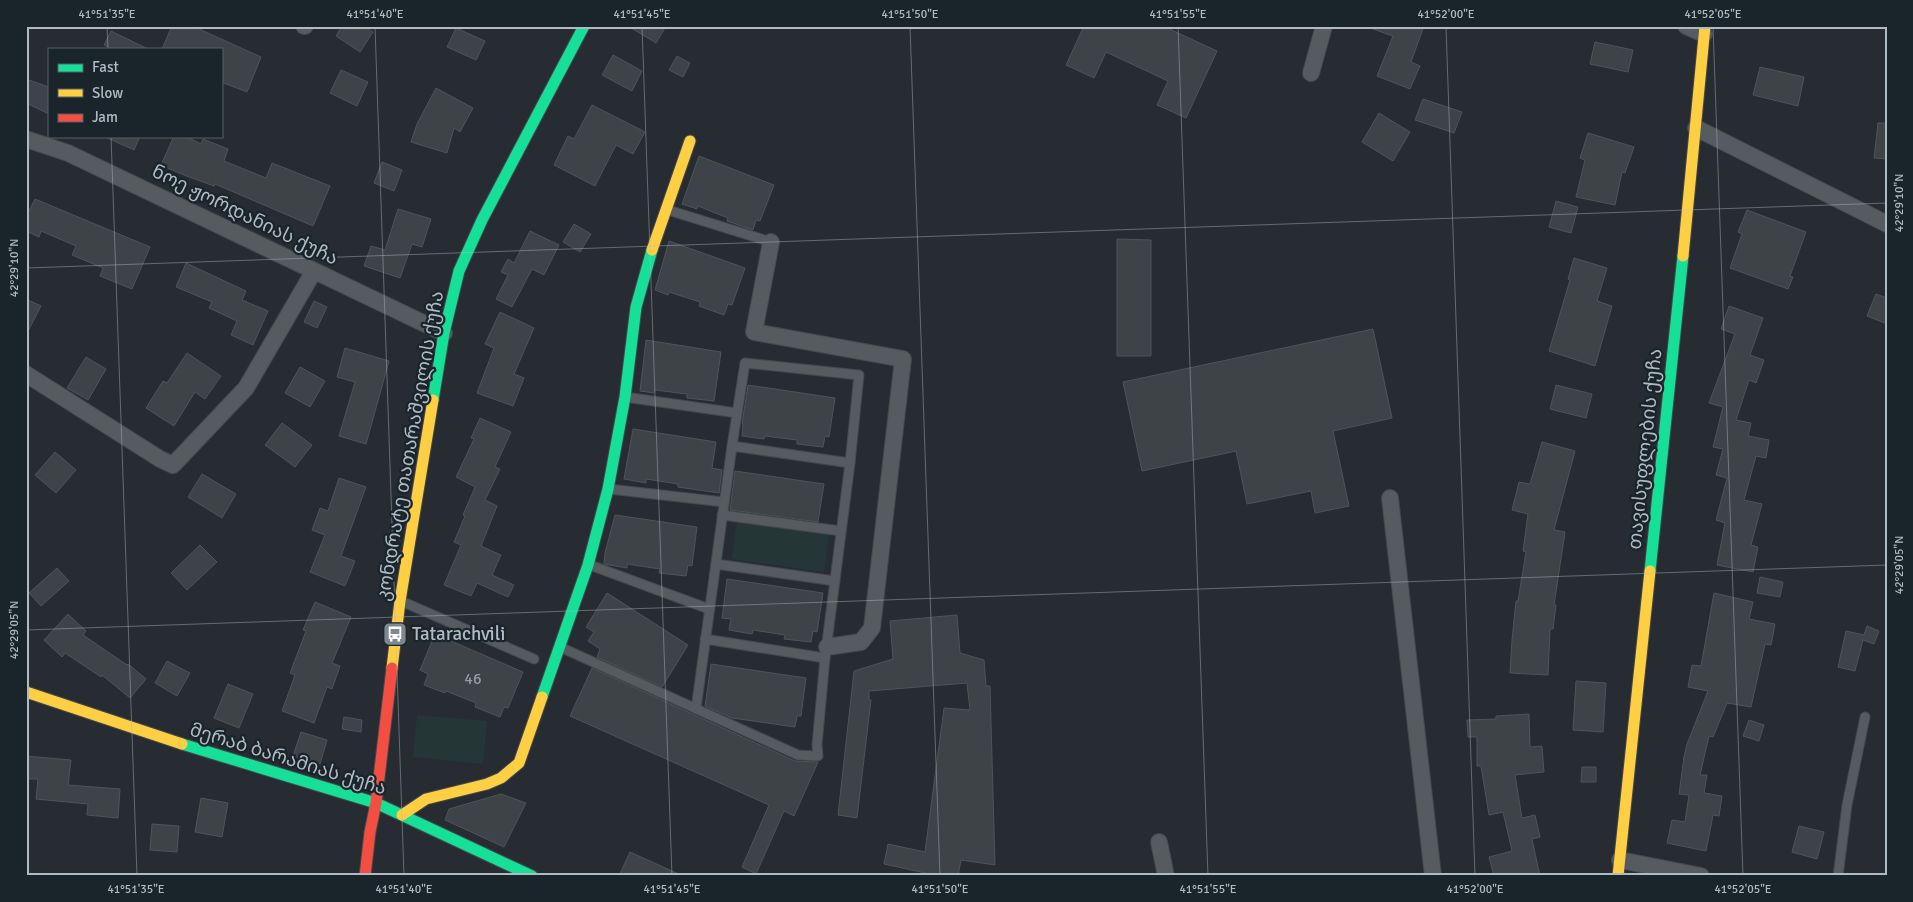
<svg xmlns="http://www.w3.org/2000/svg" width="1913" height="902" font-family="Signika,'Noto Sans Georgian',sans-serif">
<rect width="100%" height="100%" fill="#262c32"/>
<g fill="#243736">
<polygon points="737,520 829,533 824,572 732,559"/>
<polygon points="417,715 487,721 483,764 413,757"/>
</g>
<g fill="#3e4348" stroke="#4e5459">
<polygon points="172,26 200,26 199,29 261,57 247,92 221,82 221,49 162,49"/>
<polygon points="342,26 364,26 373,32 360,52 336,36"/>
<polygon points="628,26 666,26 656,43"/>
<polygon points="1084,26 1163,26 1217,51 1186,118 1157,105 1168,81 1106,52 1094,78 1066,65"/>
<polygon points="1370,26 1424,26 1411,62 1420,66 1410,89 1377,76 1393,36 1370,28"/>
<polygon points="456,28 485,41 476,60 447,47"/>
<polygon points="111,31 148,49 112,49 104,45"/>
<polygon points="1595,42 1633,50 1628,72 1590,64"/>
<polygon points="613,55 642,71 632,91 602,75"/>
<polygon points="677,56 690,63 683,77 669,70"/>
<polygon points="1760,67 1804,77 1798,106 1753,95"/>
<polygon points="341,70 368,82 357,106 330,93"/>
<polygon points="26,79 49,87 49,114 26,103"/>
<polygon points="436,88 473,108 460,132 454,128 447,153 411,142 417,124"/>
<polygon points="1423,99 1462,112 1454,133 1415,120"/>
<polygon points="592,105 645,132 633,154 616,145 595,186 554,165 568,136 574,139"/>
<polygon points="1379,113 1410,132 1393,161 1362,142"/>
<polygon points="1878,123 1887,123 1887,159 1874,158"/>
<polygon points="1588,133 1634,147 1625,173 1622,172 1615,205 1576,197 1585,160 1580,158"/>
<polygon points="103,136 140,136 134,150"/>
<polygon points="174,136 185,136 201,144 203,139 228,149 224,161 266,178 272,163 330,186 313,226 215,184 214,186 184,175 161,165"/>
<polygon points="699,156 774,185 760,221 756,220 753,230 727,221 728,218 698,206 697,209 682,204"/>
<polygon points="382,162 402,170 394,191 374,183"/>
<polygon points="35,199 150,247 132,289 100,276 103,268 72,255 76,246 41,231 39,237 26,231 26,217"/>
<polygon points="1556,201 1578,207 1571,233 1549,227"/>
<polygon points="398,209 431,219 422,247 412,244 400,278 364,266 371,246 385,250"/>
<polygon points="1747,210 1806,232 1790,276 1793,277 1788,289 1730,268 1742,234 1738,232"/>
<polygon points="574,224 591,234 580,252 563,242"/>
<polygon points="530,231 559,245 544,275 532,269 512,307 496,299 508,275 501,272 508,259 514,263"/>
<polygon points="1117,239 1151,240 1151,356 1117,356"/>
<polygon points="669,241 745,268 732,305 728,304 724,315 699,306 700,302 669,292 668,295 655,290"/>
<polygon points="1574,258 1607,268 1597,301 1612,306 1595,366 1549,351 1570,280 1568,279"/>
<polygon points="186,263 246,291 242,300 268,311 253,345 231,335 237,321 209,308 212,302 176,287"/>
<polygon points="1876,294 1887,298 1887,324 1867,316"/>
<polygon points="26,299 41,306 26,335"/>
<polygon points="314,301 327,307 317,328 304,322"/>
<polygon points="1729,306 1763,318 1750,355 1764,360 1756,383 1749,380 1736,420 1751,423 1748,436 1769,440 1766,458 1756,456 1744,500 1762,504 1751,545 1758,547 1753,572 1717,565 1725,523 1716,520 1727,478 1716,475 1723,449 1713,447 1723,407 1709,403 1735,334 1721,329"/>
<polygon points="500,312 534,328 514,374 524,378 513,406 477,393 494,348 485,344"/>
<polygon points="1373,329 1392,418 1333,431 1349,506 1315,513 1311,491 1247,504 1236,451 1142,471 1123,382"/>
<polygon points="646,340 721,352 714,401 687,398 687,394 655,390 654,393 640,391"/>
<polygon points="345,348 389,361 366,444 339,436 355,382 337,377"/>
<polygon points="187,353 221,376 205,399 195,392 174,426 146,408 163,381 167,383"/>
<polygon points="86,357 106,369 88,400 67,388"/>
<polygon points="300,367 325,381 310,407 285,393"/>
<polygon points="748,385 835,398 829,437 825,436 823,447 797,444 797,440 765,436 764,439 742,436 743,424 742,424"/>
<polygon points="1556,385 1592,394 1586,418 1550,409"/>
<polygon points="480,418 511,432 495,467 500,469 485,500 497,506 481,546 501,555 492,575 514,585 508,597 477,583 471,596 444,585 461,545 454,542 465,516 463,515 475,487 456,477 474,439 471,438"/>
<polygon points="282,423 312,445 295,467 265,445"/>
<polygon points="633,429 716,442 712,468 722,470 719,493 678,487 678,484 646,479 646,483 624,479"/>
<polygon points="1542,442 1575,451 1554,530 1565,532 1554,605 1556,605 1553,629 1550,629 1548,675 1510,673 1512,640 1516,601 1518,601 1526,552 1523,551 1528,514 1512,510 1519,482 1530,484"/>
<polygon points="55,452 76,470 56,493 35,475"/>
<polygon points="735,471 824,484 818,522 730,510"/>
<polygon points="202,474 236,494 222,518 188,497"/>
<polygon points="339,478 366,487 341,556 355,561 345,586 310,572 325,535 312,530 320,508 328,511"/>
<polygon points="615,515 697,527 692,566 688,565 686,576 659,573 660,569 627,564 627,568 604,564 605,553"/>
<polygon points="200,545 217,562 187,590 171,573"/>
<polygon points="57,568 69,581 41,606 29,593"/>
<polygon points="1760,577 1783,582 1780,597 1757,593"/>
<polygon points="727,579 823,593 817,632 813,631 811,642 784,639 785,635 753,630 752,634 729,630 731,619 722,618"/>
<polygon points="607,593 688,645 662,687 597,657 600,649 588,641 594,632 586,627"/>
<polygon points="1714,593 1753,602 1749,619 1775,624 1771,645 1765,644 1751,707 1727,703 1713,737 1709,736 1700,775 1707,775 1704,793 1722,796 1719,816 1713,815 1706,851 1667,843 1672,820 1685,822 1689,795 1679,794 1684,757 1687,744 1708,691 1688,687 1692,665 1701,666"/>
<polygon points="315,602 351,617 332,663 340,666 332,689 327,687 314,723 282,711 295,675 290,673 306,631 303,630"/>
<polygon points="68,614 86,631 83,635 127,665 128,664 146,679 130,698 102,675 101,677 65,653 62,657 44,640"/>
<polygon points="957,615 960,653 984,660 986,686 990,686 995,865 961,860 958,876 939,876 884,864 888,844 925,852 944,708 970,710 967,683 869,691 869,700 871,700 857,818 838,815 854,671 893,659 890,621"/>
<polygon points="1867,626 1879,631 1874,644 1863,640 1855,671 1838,667 1846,631 1864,635"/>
<polygon points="435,634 523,672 508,708 504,707 500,717 475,707 476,703 446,691 445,693 424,685 428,674 420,670"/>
<polygon points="167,661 190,673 177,696 155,683"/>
<polygon points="711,664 806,678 801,716 797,716 795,727 732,718 705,706"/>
<polygon points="592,668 795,761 818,762 794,816 784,811 756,874 742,867 769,805 570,716"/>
<polygon points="1576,681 1606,683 1603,732 1573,730"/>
<polygon points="228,684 253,694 239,728 214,718"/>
<polygon points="1529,714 1530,747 1542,746 1544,772 1515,775 1522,818 1535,815 1540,837 1532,839 1540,876 1494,876 1489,857 1512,851 1503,812 1489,815 1481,766 1477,766 1477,737 1468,737 1467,720 1496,719 1496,716"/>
<polygon points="344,717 362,720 361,732 342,729"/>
<polygon points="1749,720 1764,725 1759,741 1743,736"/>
<polygon points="301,732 327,740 320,764 293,756"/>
<polygon points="26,756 71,760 68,785 120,789 118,818 87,815 88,804 36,799 38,779 26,779"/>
<polygon points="1582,767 1596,767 1596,782 1581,782"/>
<polygon points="501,794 526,803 504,847 445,820 449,809"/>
<polygon points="201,798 228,803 222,837 195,832"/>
<polygon points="152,824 179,826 177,852 150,850"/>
<polygon points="1799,826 1824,832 1817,859 1792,852"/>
<polygon points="630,852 683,876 619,876"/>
</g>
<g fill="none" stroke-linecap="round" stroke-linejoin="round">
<g stroke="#44484c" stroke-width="11">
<g id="lane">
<polyline points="668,210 771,242"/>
<polyline points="625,397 737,413"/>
<polyline points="732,446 745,363 859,375 850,463"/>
<polyline points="609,489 724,502"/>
<polyline points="722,515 841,531"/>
<polyline points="716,564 835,581"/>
<polyline points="590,565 709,609"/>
<polyline points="401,601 534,659"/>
<polyline points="705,639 825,658"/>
<polyline points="560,647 798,755 818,756 817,745 825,658 850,463 732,446 696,709"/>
<polyline points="1838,876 1847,805 1865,717"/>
</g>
</g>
<g stroke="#44484c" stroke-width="18">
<g id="street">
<polyline points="304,26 305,26"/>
<polyline points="1686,26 1704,34"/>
<polyline points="1311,73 1324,26"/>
<polyline points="1696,128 1887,224"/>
<polyline points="26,139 68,153 444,333"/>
<polyline points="771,242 754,332 903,359 872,628 861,642 827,647"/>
<polyline points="26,374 160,459 173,465 246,388 314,271"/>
<polyline points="1390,498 1433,876"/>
<polyline points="1159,842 1166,876"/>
<polyline points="1620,860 1701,876"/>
</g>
</g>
<g stroke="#44484c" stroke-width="13">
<g id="fast">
<polyline points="433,400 444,333 459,271 482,220 584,26"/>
<polyline points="1650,571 1683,256"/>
<polyline points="542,697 588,565 608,489 625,397 636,307 652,250"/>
<polyline points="182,744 376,803 532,876"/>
</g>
</g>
<g stroke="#44484c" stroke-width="13">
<g id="slow">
<polyline points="652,250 690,141"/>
<polyline points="1683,256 1705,26"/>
<polyline points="392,668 400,601 433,400"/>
<polyline points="26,692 182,744"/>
<polyline points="402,815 426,799 487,784 501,778 519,763 542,697"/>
<polyline points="1618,876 1650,571"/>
</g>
</g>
<g stroke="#44484c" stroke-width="13">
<polyline id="jam" points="365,876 370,832 376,803 392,668"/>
</g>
<use href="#lane" stroke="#565b5f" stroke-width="9"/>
<use href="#street" stroke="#565b5f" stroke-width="16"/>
<use href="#fast" stroke="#16e098" stroke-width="11"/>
<use href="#slow" stroke="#ffcf43" stroke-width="11"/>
<use href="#jam" stroke="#f24e42" stroke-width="11"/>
</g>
<path fill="none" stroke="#afbac3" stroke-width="1" stroke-opacity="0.45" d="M 107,26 L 108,49M 375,26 L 404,876M 642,26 L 672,876M 910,26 L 940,876M 1178,26 L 1208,876M 1446,26 L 1475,876M 1713,26 L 1743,876M 111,136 L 137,876M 26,268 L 1887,203M 26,630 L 1887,565"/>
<defs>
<g id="bus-square" transform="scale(1.25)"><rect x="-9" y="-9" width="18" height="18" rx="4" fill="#7f8890" stroke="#1a242b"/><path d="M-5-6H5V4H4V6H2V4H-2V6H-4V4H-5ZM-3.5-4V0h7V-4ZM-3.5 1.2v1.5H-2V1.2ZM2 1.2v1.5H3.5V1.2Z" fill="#fff"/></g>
</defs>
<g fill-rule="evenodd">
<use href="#bus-square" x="395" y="634"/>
</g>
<g text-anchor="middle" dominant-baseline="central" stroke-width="4.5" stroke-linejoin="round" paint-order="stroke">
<g font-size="16" fill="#939ca4">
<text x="473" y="679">46</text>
</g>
<g font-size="19" fill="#afbac3" stroke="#1a242b">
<text transform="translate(245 215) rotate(26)">ნოე ჟორდანიას ქუჩა</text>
<text transform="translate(410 446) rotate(-80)">კონდრატე თათარაშვილის ქუჩა</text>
<text transform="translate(1645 449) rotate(-84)">თავისუფლების ქუჩა</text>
<text transform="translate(288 759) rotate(17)">მერაბ ბარამიას ქუჩა</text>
</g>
<g font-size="19" fill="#afbac3" stroke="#1a242b" text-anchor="start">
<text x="412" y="634">Tatarachvili</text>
</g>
</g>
<rect width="1913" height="902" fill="none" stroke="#1a242b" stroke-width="55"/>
<rect x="48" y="48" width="175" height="90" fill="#1a242b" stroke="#566068"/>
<rect x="58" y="64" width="25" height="8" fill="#16e098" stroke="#566068"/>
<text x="92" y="72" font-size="15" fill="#afbac3">Fast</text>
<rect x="58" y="89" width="25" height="8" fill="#ffcf43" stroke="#566068"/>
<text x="92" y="98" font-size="15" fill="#afbac3">Slow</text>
<rect x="58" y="114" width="25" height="8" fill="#f24e42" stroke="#566068"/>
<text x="92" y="122" font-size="15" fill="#afbac3">Jam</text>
<rect x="28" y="28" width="1858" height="846" fill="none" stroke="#afbac3" stroke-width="2"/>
<g font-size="12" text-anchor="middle" fill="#afbac3">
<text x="107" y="18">41°51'35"E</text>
<text x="375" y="18">41°51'40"E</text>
<text x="642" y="18">41°51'45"E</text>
<text x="910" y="18">41°51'50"E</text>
<text x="1178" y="18">41°51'55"E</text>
<text x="1446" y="18">41°52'00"E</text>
<text x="1713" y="18">41°52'05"E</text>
<text transform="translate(1899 203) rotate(-90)" y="4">42°29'10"N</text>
<text transform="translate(14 268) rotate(-90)" y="4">42°29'10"N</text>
<text transform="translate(1899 565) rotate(-90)" y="4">42°29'05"N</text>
<text transform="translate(14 630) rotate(-90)" y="4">42°29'05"N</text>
<text x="136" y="893">41°51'35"E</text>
<text x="404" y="893">41°51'40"E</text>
<text x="672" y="893">41°51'45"E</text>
<text x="940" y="893">41°51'50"E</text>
<text x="1208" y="893">41°51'55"E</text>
<text x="1475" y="893">41°52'00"E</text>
<text x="1743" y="893">41°52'05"E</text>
</g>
</svg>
